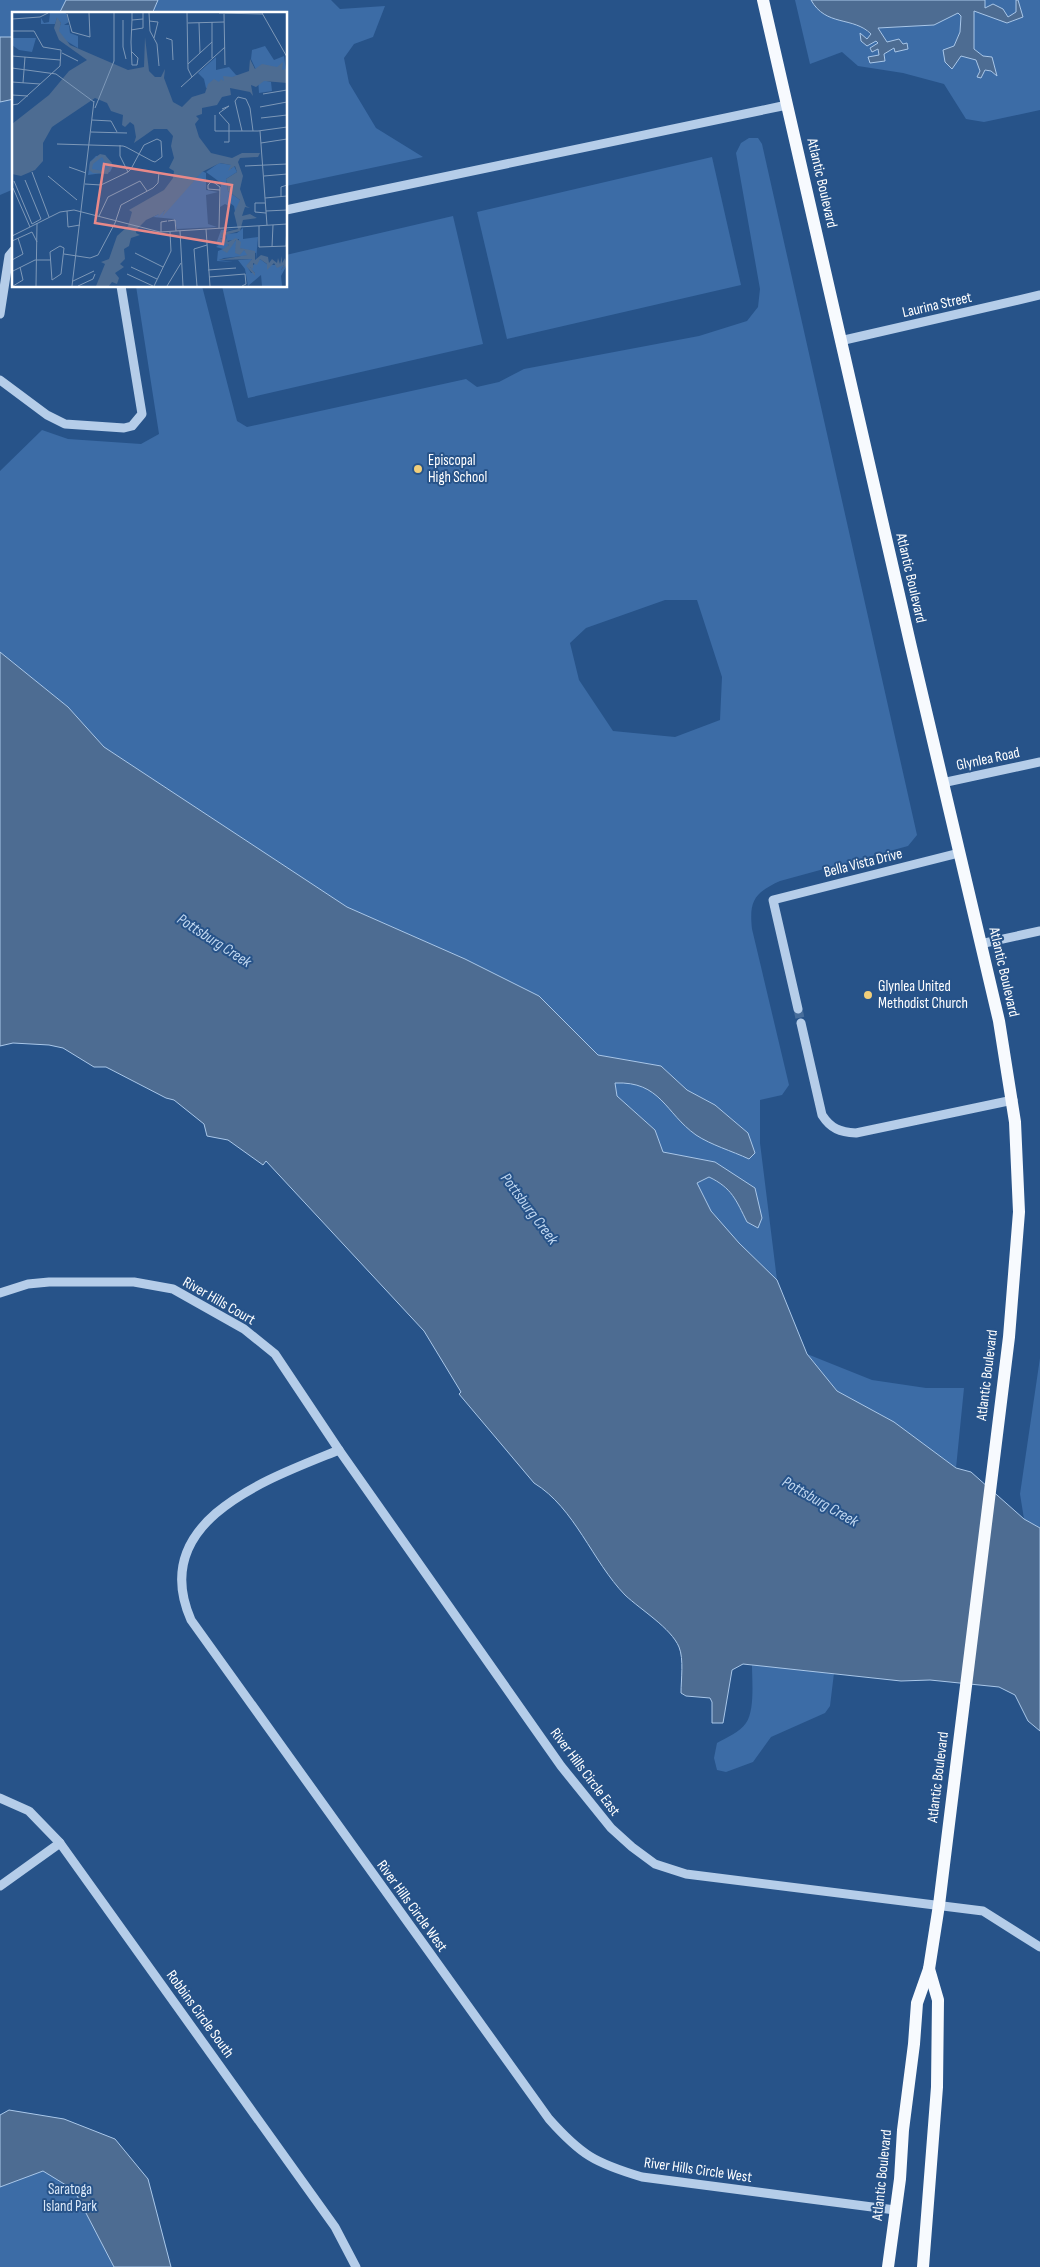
<svg xmlns="http://www.w3.org/2000/svg" width="1040" height="2267" font-family="'Sofia Sans Condensed',sans-serif">
<rect width="100%" height="100%" fill="#275389"/>
<g fill="#3c6ca6" fill-rule="evenodd">
<polygon points="0,0 66,0 59,14 14,14 14,37 0,37"/>
<polygon points="158,0 331,0 340,9 385,6 373,37 354,44 344,58 349,83 376,128 423,157 286,186 286,14 152,14"/>
<path d="M 795,0 L 811,0 C 826,27 854,16 871,35 L 867,39 L 862,35 L 861,41 L 876,40 L 878,43 L 870,48 L 878,49 L 879,55 L 903,45 L 887,42 L 878,28 L 934,25 L 958,13 L 961,16 L 960,32 L 954,46 L 961,56 L 976,60 L 980,71 L 991,71 L 996,75 L 992,57 L 983,56 L 974,49 L 974,11 L 1008,23 L 1023,17 L 1018,0 L 1040,0 L 1040,110 L 984,122 L 966,119 L 944,84 L 903,73 L 858,66 L 842,52 L 810,64 Z"/>
<polygon points="985,0 1017,0 1016,12 1008,17 993,5 985,8"/>
<polygon points="14,99 14,189 0,195 0,102"/>
<path d="M 749,138 L 758,138 L 762,144 L 917,835 L 908,846 L 780,881 C 754,893 749,901 752,929 L 789,1085 L 782,1095 L 760,1100 L 760,1143 L 777,1280 C 748,1253 709,1222 697,1183 L 709,1177 C 732,1188 736,1200 747,1222 L 758,1228 L 715,1162 L 663,1152 L 655,1130 L 617,1096 L 615,1083 L 632,1083 L 655,1093 L 667,1106 L 748,1133 L 715,1105 L 687,1090 L 661,1066 L 598,1055 L 539,996 L 465,959 L 347,907 L 104,747 L 68,707 L 0,652 L 0,471 L 42,430 L 68,439 L 141,444 L 159,434 L 136,286 L 202,286 L 237,421 L 247,427 L 466,379 L 477,387 L 499,382 L 524,369 L 699,336 L 747,321 L 758,307 L 760,289 L 736,153 L 741,143 ZM 665,600 L 697,600 L 722,677 L 720,720 L 675,737 L 613,731 L 579,680 L 570,643 L 586,628 Z"/>
<polygon points="712,157 741,285 507,339 477,212"/>
<polygon points="453,216 483,344 248,398 222,286 286,286 286,255"/>
<polygon points="807,1354 872,1380 926,1388 964,1388 956,1468 894,1423 837,1391"/>
<polygon points="1040,1358 1040,1528 1024,1519 1020,1494"/>
<path d="M 752,1665 L 834,1673 L 830,1706 L 825,1713 L 771,1737 L 753,1762 L 726,1772 L 717,1770 L 714,1758 L 717,1743 C 726,1738 740,1732 746,1723 C 755,1710 752,1680 752,1665 Z"/>
<polygon points="9,2110 64,2119 115,2139 148,2179 171,2267 0,2267 0,2115"/>
</g>
<g fill="#4d6c92" stroke="#a9c7e9">
<polygon points="66,0 158,0 152,14 59,14"/>
<path d="M 811,0 L 985,0 L 985,8 L 993,4 L 1003,9 L 1008,17 L 1016,12 L 1016,0 L 1018,0 L 1023,17 L 1007,23 L 974,11 L 974,49 L 983,56 L 992,57 L 997,76 L 991,71 L 985,70 L 981,78 L 977,77 L 980,71 L 976,60 L 961,56 L 952,69 L 945,62 L 943,50 L 954,46 L 960,32 L 961,16 L 958,13 L 934,25 L 878,28 L 887,42 L 899,39 L 903,44 L 907,43 L 908,49 L 895,52 L 894,48 L 884,54 L 885,61 L 870,63 L 868,57 L 879,55 L 878,49 L 872,52 L 870,48 L 878,43 L 876,41 L 867,46 L 861,41 L 860,33 L 867,39 L 871,34 C 853,16 826,27 811,0 Z"/>
<polygon points="0,37 14,37 14,99 0,102"/>
<path d="M 0,652 L 68,707 L 104,747 L 347,907 L 465,959 L 539,996 L 598,1055 L 661,1066 L 687,1090 L 715,1105 L 748,1133 L 755,1153 L 749,1159 C 732,1151 711,1145 696,1135 C 665,1113 661,1081 615,1083 L 617,1096 L 655,1130 L 663,1152 L 715,1162 L 755,1188 L 762,1218 L 758,1228 L 747,1222 C 736,1200 732,1188 709,1177 L 697,1183 L 711,1211 L 739,1243 L 777,1280 L 807,1354 L 837,1391 L 894,1422 L 956,1468 L 971,1472 L 1024,1519 L 1040,1528 L 1040,1731 L 1028,1721 L 1015,1695 L 999,1687 L 930,1680 L 901,1681 L 743,1664 L 732,1670 L 723,1723 L 712,1723 L 712,1702 L 710,1698 L 686,1696 L 681,1693 C 681,1680 684,1659 679,1647 C 671,1628 641,1610 625,1595 C 592,1561 575,1508 534,1483 L 459,1394 L 461,1392 L 424,1331 L 266,1161 L 263,1165 L 228,1140 L 207,1136 L 204,1124 L 174,1100 L 166,1098 L 106,1067 L 94,1067 L 63,1048 L 49,1045 L 13,1043 L 0,1046 Z"/>
<polygon points="9,2110 64,2119 115,2139 148,2179 171,2267 114,2267 74,2190 43,2171 0,2187 0,2115"/>
</g>
<g fill="none" stroke-linecap="round" stroke-linejoin="round">
<polyline stroke="#476d9b" stroke-width="9" stroke-dasharray="9 4.5" stroke-linecap="butt" points="798,1009 801,1023"/>
<g stroke="#b5cde9" stroke-width="9">
<polyline points="286,210 787,105"/>
<polyline points="0,314 9,256 14,250"/>
<polyline points="840,341 1040,295"/>
<polyline points="0,380 47,415 65,424 124,428 132,426 142,414 121,286"/>
<polyline points="942,783 1040,762"/>
<polyline points="980,944 1040,931"/>
<polyline points="798,1009 773,900 959,853"/>
<path d="M 801,1023 L 822,1115 C 831,1129 840,1132 856,1133 L 1013,1100"/>
<polyline points="0,1293 28,1284 49,1282 134,1282 173,1289 244,1329 275,1354 339,1450 561,1766 611,1828 632,1847 655,1864 686,1874 983,1911 1040,1947"/>
<path d="M 339,1450 C 268,1479 147,1520 191,1620 L 549,2119 C 581,2155 595,2163 642,2177 L 895,2210"/>
<polyline points="0,1798 29,1811 60,1843 335,2227 356,2267"/>
<polyline points="0,1886 60,1843"/>
</g>
<g stroke="#f7fafe" stroke-width="12">
<polyline points="763,0 911,647 999,1021 1015,1122 1019,1212 1009,1337 939,1905 929,1969 917,2003 914,2044 903,2130 900,2179 888,2267"/>
<polyline points="923,2267 937,2087 938,2000 929,1969"/>
</g>
</g>
<g fill="#f1ce7a" stroke="#275389" stroke-width="2">
<circle cx="418" cy="469" r="5"/>
<circle cx="868" cy="995" r="5"/>
</g>
<g text-anchor="middle" dominant-baseline="central" stroke-width="4" stroke-linejoin="round" paint-order="stroke">
<g font-size="15" fill="#fff" stroke="#275389">
<text transform="translate(822 183) rotate(77)">Atlantic Boulevard</text>
<text transform="translate(937 305) rotate(-13)">Laurina Street</text>
<text transform="translate(911 578) rotate(77)">Atlantic Boulevard</text>
<text transform="translate(988 759) rotate(-12)">Glynlea Road</text>
<text transform="translate(863 863) rotate(-14)">Bella Vista Drive</text>
<text transform="translate(1004 972) rotate(77)">Atlantic Boulevard</text>
<text transform="translate(219 1301) rotate(30)">River Hills Court</text>
<text transform="translate(987 1375) rotate(-83)">Atlantic Boulevard</text>
<text transform="translate(585 1772) rotate(53)">River Hills Circle East</text>
<text transform="translate(938 1777) rotate(-83)">Atlantic Boulevard</text>
<text transform="translate(412 1906) rotate(54)">River Hills Circle West</text>
<text transform="translate(200 2014) rotate(54)">Robbins Circle South</text>
<text transform="translate(698 2170) rotate(8)">River Hills Circle West</text>
<text transform="translate(882 2175) rotate(-84)">Atlantic Boulevard</text>
</g>
<g font-size="15" fill="#fff" stroke="#275389" text-anchor="start">
<text x="428" y="460">Episcopal<tspan x="428" dy="17">High School</tspan></text>
<text x="878" y="986">Glynlea United<tspan x="878" dy="17">Methodist Church</tspan></text>
</g>
<g font-size="15" fill="#d9e7f7" stroke="#275389">
<text x="70" y="2189">Saratoga<tspan x="70" dy="17">Island Park</tspan></text>
</g>
<g font-size="16" font-style="italic" fill="#c0d7f0" stroke="#275389">
<text transform="translate(214 941) rotate(33)">Pottsburg Creek</text>
<text transform="translate(529 1209) rotate(53)">Pottsburg Creek</text>
<text transform="translate(820 1502) rotate(30)">Pottsburg Creek</text>
</g>
</g>
<g transform="translate(12 12)">
<rect width="275" height="275" fill="#275389"/>
<path d="M 38,1 L 54,1 L 57,10 L 52,13 L 57,13 L 58,21 L 66,24 L 66,36 L 51,27 L 46,19 L 49,11 L 45,6 L 43,12 L 29,12 L 29,6 L 32,11 L 37,10 ZM 0,26 L 24,26 L 20,40 L 7,38 L 0,33 ZM 253,34 L 262,48 L 272,44 L 275,66 L 259,67 L 245,60 L 239,47 L 240,38 ZM 204,45 L 204,58 L 217,55 L 224,63 L 230,63 L 212,67 L 212,73 L 194,76 L 192,67 L 186,61 ZM 246,67 L 259,70 L 260,79 L 247,81 ZM 93,143 L 101,154 L 98,160 L 76,163 L 78,150 L 84,144 ZM 207,151 L 220,153 L 219,157 L 222,154 L 225,160 L 214,167 L 216,179 L 228,188 L 226,217 L 222,194 L 218,191 L 217,194 L 213,192 L 208,195 L 209,171 L 194,160 ZM 190,159 L 194,161 L 194,178 L 206,180 L 194,183 L 196,212 L 205,215 L 165,217 L 162,207 L 141,205 L 154,198 L 151,203 ZM 231,216 L 231,227 L 246,225 L 244,248 L 244,241 L 227,236 L 227,227 L 215,229 L 214,222 L 225,221 ZM 224,217 L 212,219 L 211,227 L 208,226 L 217,233 L 213,240 L 224,228 L 224,239 L 232,238 L 241,243 L 212,246 L 207,248 L 221,250 L 205,249 L 206,239 L 211,237 L 204,235 L 207,233 L 204,232 L 209,218 ZM 240,247 L 235,254 L 239,261 L 243,261 L 238,256 L 248,247 L 256,253 L 272,253 L 269,258 L 275,253 L 269,264 L 270,274 L 250,274 L 249,263 L 236,274 L 233,257 L 226,248 Z" fill="#3c6ca6"/>
<path d="M 45,5 L 49,11 L 47,19 L 58,33 L 116,58 L 132,55 L 133,25 L 137,59 L 143,65 L 149,65 L 153,57 L 152,66 L 161,90 L 170,95 L 180,85 L 193,81 L 196,72 L 202,67 L 207,70 L 209,67 L 212,69 L 211,64 L 220,65 L 237,59 L 238,47 L 243,57 L 250,52 L 265,55 L 271,50 L 270,58 L 275,57 L 275,71 L 252,69 L 244,75 L 239,73 L 241,84 L 238,80 L 218,76 L 219,83 L 210,85 L 205,93 L 190,96 L 190,102 L 184,104 L 187,107 L 183,112 L 187,125 L 199,141 L 220,146 L 230,141 L 248,141 L 246,145 L 228,146 L 226,150 L 231,164 L 228,177 L 234,194 L 238,196 L 233,195 L 230,204 L 238,202 L 245,206 L 231,208 L 228,219 L 213,223 L 216,230 L 224,226 L 229,230 L 228,236 L 243,239 L 243,248 L 249,243 L 256,245 L 257,251 L 260,247 L 265,251 L 266,246 L 268,252 L 270,244 L 270,251 L 273,246 L 275,253 L 269,258 L 272,253 L 265,256 L 262,251 L 255,258 L 255,252 L 248,247 L 245,253 L 241,251 L 241,257 L 238,255 L 243,261 L 243,264 L 234,254 L 240,247 L 206,248 L 241,242 L 235,243 L 232,238 L 228,243 L 223,241 L 224,228 L 215,241 L 210,238 L 217,233 L 207,228 L 211,227 L 209,221 L 226,217 L 222,201 L 228,188 L 216,179 L 215,172 L 214,167 L 225,160 L 223,154 L 216,159 L 219,153 L 208,151 L 190,160 L 150,205 L 153,198 L 146,205 L 147,202 L 134,208 L 125,217 L 124,221 L 128,223 L 119,226 L 117,234 L 112,237 L 113,247 L 108,252 L 112,255 L 103,261 L 107,266 L 105,272 L 100,270 L 97,274 L 84,274 L 93,252 L 89,250 L 97,247 L 105,224 L 116,214 L 120,200 L 117,198 L 152,178 L 161,166 L 162,159 L 157,156 L 162,146 L 159,134 L 161,124 L 155,117 L 142,117 L 122,131 L 124,125 L 122,113 L 118,110 L 113,115 L 110,113 L 111,103 L 99,99 L 95,91 L 83,86 L 40,115 L 31,131 L 31,149 L 23,158 L 9,164 L 0,162 L 0,112 L 37,83 L 57,59 L 75,48 L 47,28 L 42,16 ZM 88,142 L 93,143 L 100,151 L 96,162 L 81,161 L 77,158 L 78,150 ZM 90,145 L 97,156 L 91,159 L 80,157 L 81,152 Z" fill="#4d6c92" fill-rule="evenodd"/>
<path fill="none" stroke="#7d98b8" stroke-width="1" d="M 120,1 L 120,8 L 131,7M 137,1 L 138,19 L 145,32 L 147,54M 175,1 L 176,57 L 180,65M 207,1 L 251,2M 250,1 L 275,45M 55,2 L 60,20 L 78,25 L 77,1M 212,2 L 213,53M 0,7 L 28,5 L 36,1M 111,8 L 111,35 L 114,47M 137,9 L 146,10 L 142,26M 200,10 L 200,46M 176,11 L 212,10M 187,11 L 188,41M 119,18 L 131,16 L 131,1M 0,19 L 22,19M 154,26 L 160,28 L 161,48M 119,39 L 126,46 L 125,53 L 120,53 L 119,30 L 120,8M 50,41 L 66,49M 0,44 L 48,48M 176,52 L 200,30M 0,56 L 44,62 L 82,90M 0,70 L 28,72M 11,71 L 13,45M 169,75 L 213,35M 251,82 L 275,78M 0,83 L 16,84M 0,93 L 6,92 L 48,54 L 49,38 L 31,35 L 22,19M 248,95 L 275,90M 83,96 L 102,49 L 102,1M 210,97 L 217,94 L 207,101 L 217,112 L 217,130 L 212,130M 203,103 L 203,119 L 246,119 L 275,115M 249,106 L 275,103M 80,108 L 99,109 L 105,120M 230,119 L 223,89 L 226,85 L 234,87 L 238,96 L 241,119M 248,119 L 255,213M 79,120 L 115,121M 249,131 L 275,127M 45,132 L 111,134 L 114,135 L 140,149 L 143,150 L 150,145 L 149,129 L 145,127 L 132,133 L 127,142 L 119,157 L 116,160 L 89,173 L 73,172M 108,133 L 108,144 L 116,160M 233,154 L 275,152M 57,155 L 74,161M 20,160 L 37,205M 36,164 L 65,188M 252,164 L 275,162M 2,169 L 20,212 L 29,207 L 13,168M 1,176 L 18,215M 269,185 L 269,175 L 275,173M 253,186 L 275,184M 253,191 L 243,191 L 243,200 L 254,201M 55,199 L 56,215 L 68,213M 254,199 L 275,198M 87,204 L 96,185 L 128,169 L 135,179M 156,209 L 163,208 L 164,219M 247,214 L 247,235 L 275,234M 207,216 L 208,175 L 200,169 L 196,173 L 196,177 L 208,178M 194,217 L 198,274M 168,219 L 171,274M 149,220 L 149,210 L 155,209M 0,224 L 48,200 L 62,198 L 148,220 L 275,212M 0,229 L 20,220 L 25,230M 48,234 L 52,236 L 49,262 L 40,268 L 38,240 ZM 274,234 L 275,213M 260,235 L 261,213M 123,241 L 151,255M 52,242 L 78,246 L 86,243 L 103,211 L 109,193 L 141,176 L 146,171 L 147,160M 0,248 L 11,242 L 6,226M 119,255 L 145,267M 196,258 L 224,256M 1,259 L 23,248 L 38,248M 115,262 L 141,274M 197,265 L 233,262 L 234,272 L 230,274M 61,269 L 82,259M 1,274 L 11,268 L 8,255M 24,274 L 25,211M 60,274 L 82,89M 66,274 L 81,267 L 83,262M 142,274 L 159,239 L 158,220M 155,274 L 169,251M 185,274 L 182,237 L 195,233"/>
<path fill="#e88989" fill-opacity="0.15" stroke="#e88989" stroke-width="2.5" d="M 92,152 L 220,173 L 211,232 L 83,211 Z"/>
<rect width="275" height="275" fill="none" stroke="#fff" stroke-width="2.5"/>
</g>
</svg>
